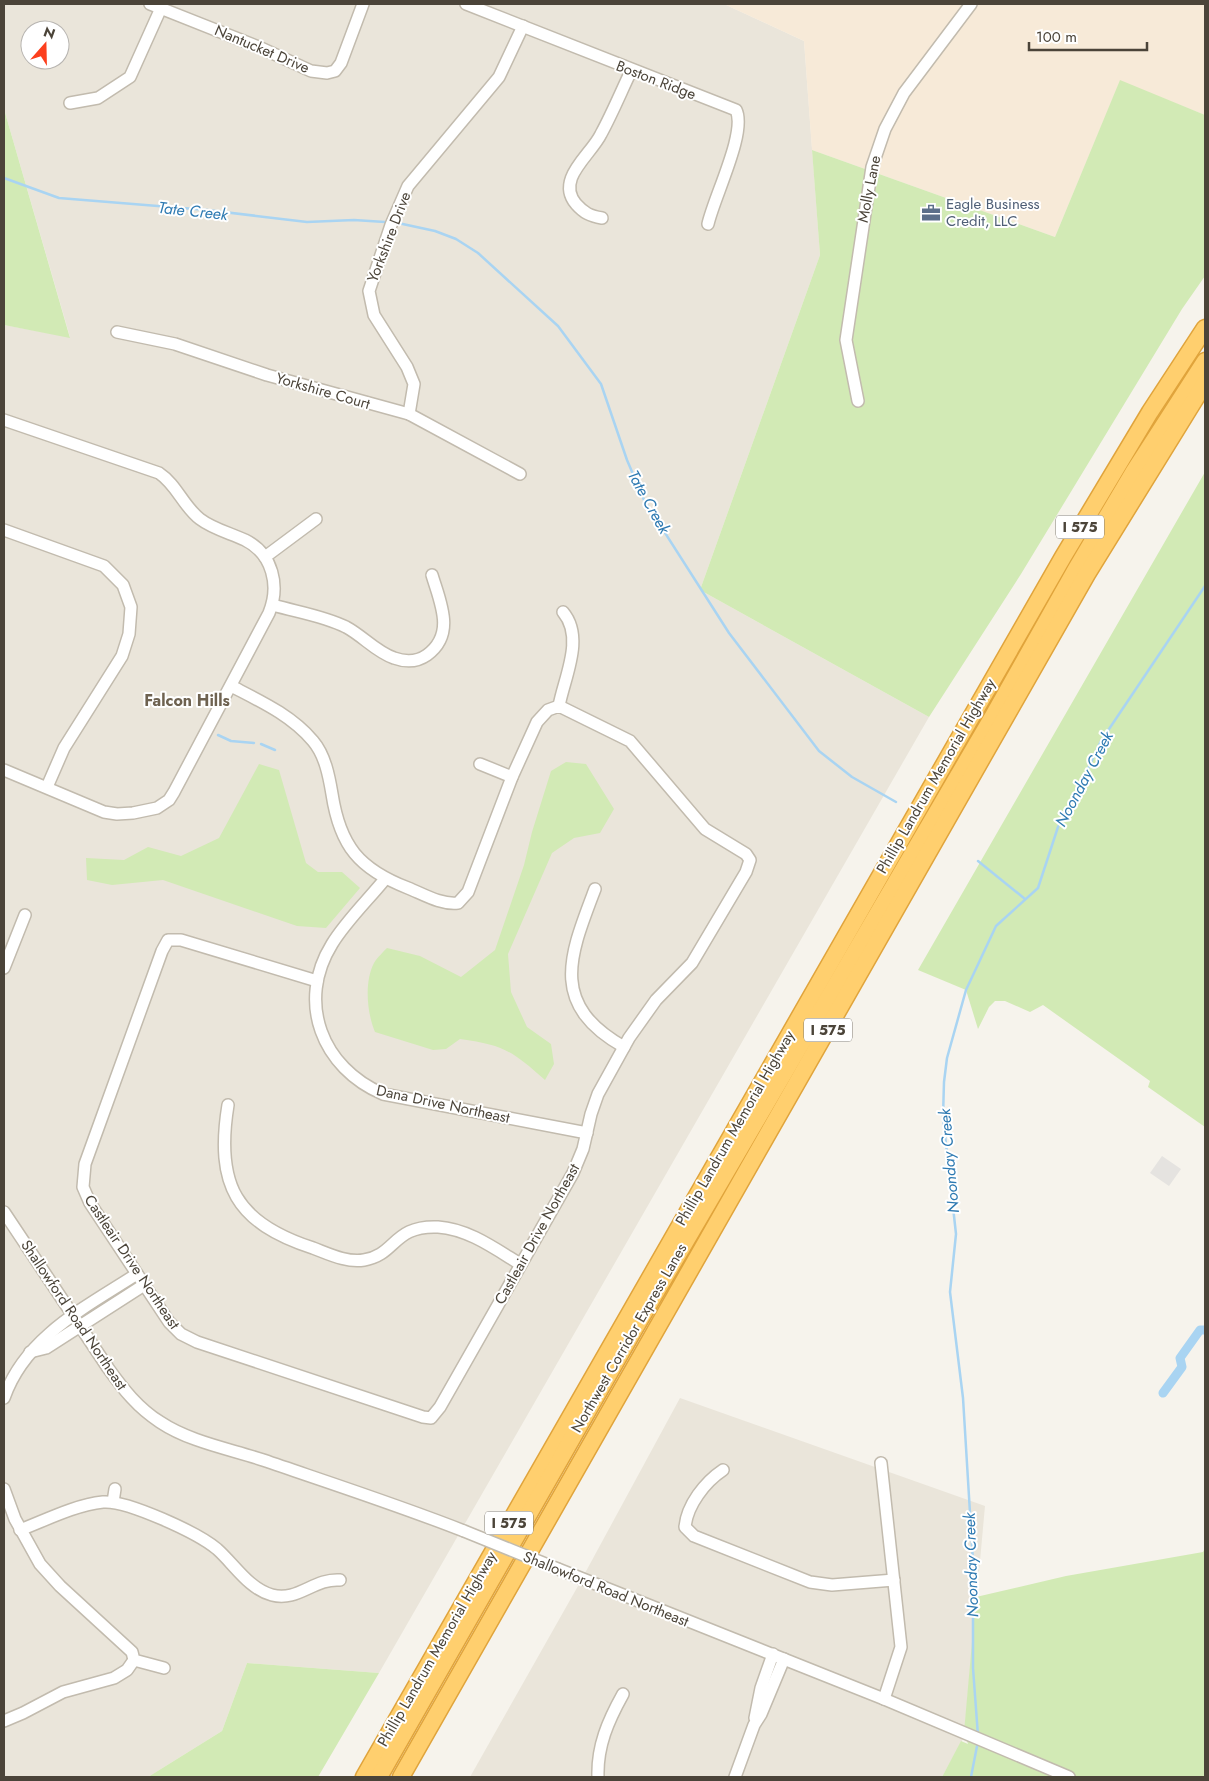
<svg xmlns="http://www.w3.org/2000/svg" width="1209" height="1781" font-family="Jost,sans-serif">
<rect width="100%" height="100%" fill="#f6f3ec"/>
<g fill="#eae5da" fill-rule="evenodd">
<path d="M 4,4 L 724,4 L 804,41 L 820,255 L 700,590 L 929,717 L 379,1673 L 247,1663 L 222,1731 L 148,1777 L 4,1777 L 4,325 L 70,337 L 4,109 ZM 30,30 L 60,30 L 60,60 L 30,60 Z"/>
<polygon points="680,1398 985,1506 964,1737 942,1777 470,1777 578,1586"/>
</g>
<polygon fill="#f7ead8" points="724,4 1205,4 1205,115 1120,81 1055,237 812,150 804,41"/>
<g fill="#d2eab5">
<polygon points="1120,80 1205,115 1205,276 1182,309 1021,574 929,717 700,590 820,255 812,150 1055,237"/>
<polygon points="4,109 70,338 4,325"/>
<polygon points="1205,472 1205,1127 1148,1087 1150,1081 1043,1005 1030,1012 1005,1001 995,1001 989,1007 978,1029 966,990 918,970"/>
<path d="M 566,762 L 586,764 L 614,809 L 600,833 L 574,838 L 552,853 L 508,954 L 511,992 L 527,1027 L 551,1044 L 554,1064 L 545,1080 C 512,1051 504,1045 460,1039 L 446,1049 L 433,1050 L 375,1032 C 367,1013 364,982 374,963 C 377,958 383,952 387,948 L 420,956 L 461,977 L 495,950 L 524,865 L 532,832 L 551,771 Z"/>
<polygon points="259,764 279,770 306,863 318,872 342,872 360,888 326,928 297,926 163,880 112,885 87,880 86,858 124,860 148,847 181,856 219,838"/>
<polygon points="1205,1548 1205,1777 942,1777 961,1741 968,1744 964,1732 976,1597 1066,1576 1203,1552"/>
<polygon points="247,1663 379,1673 318,1777 148,1777 222,1731"/>
</g>
<polygon fill="#e5e3e0" points="1162,1156 1181,1169 1169,1186 1150,1173"/>
<g fill="none" stroke-linecap="round" stroke-linejoin="round">
<g stroke="#a9d4f2" stroke-width="2.5">
<polyline points="4,178 59,198 207,210 307,222 354,220 385,222"/>
<polyline points="398,223 435,231 456,239 478,253 558,326 601,384 627,460 644,500 729,633 819,751 852,777 896,802"/>
<polyline points="218,735 231,741 254,743"/>
<polyline points="261,744 275,750"/>
<polyline points="978,861 1025,899"/>
<polyline points="978,1736 973,1668 973,1562 963,1398 950,1292 956,1234 943,1117 944,1082 947,1058 966,990 996,926 1038,888 1058,827 1076,794 1101,741 1205,586"/>
<polyline points="971,1777 978,1741"/>
</g>
<polyline stroke="#a9d4f2" stroke-width="9" points="1163,1393 1182,1367 1180,1358 1200,1330 1205,1330"/>
<g stroke="#c2bbae" stroke-width="14">
<g id="minor">
<polyline points="150,4 261,48 311,71 327,73 335,71 341,63 363,4"/>
<path d="M 466,4 L 736,110 C 747,132 714,197 708,224"/>
<polyline points="70,103 98,98 130,77 161,8"/>
<path d="M 602,218 C 590,216 584,213 576,204 C 555,179 591,155 601,134 C 612,114 621,92 631,71"/>
<polyline points="117,332 175,344 267,375 409,414 520,474"/>
<polyline points="858,401 846,340 872,167 885,129 904,93 971,4"/>
<polyline points="409,414 414,384 407,367 374,315 369,291 391,225 408,186 499,77 523,26"/>
<path d="M 4,420 L 159,473 C 177,485 183,506 200,519 C 213,529 230,533 245,540 C 273,554 280,586 269,613 L 174,792 L 169,800 L 157,808 L 133,813 L 117,814 L 104,812 L 4,770"/>
<polyline points="4,530 104,566 123,585 131,607 129,634 122,656 64,748 47,787"/>
<polyline points="265,557 316,519"/>
<path d="M 273,605 C 297,612 324,616 346,627 C 363,636 376,652 394,658 C 405,662 417,662 427,655 C 456,634 440,602 432,575"/>
<path d="M 231,686 C 260,701 291,715 313,741 C 325,755 329,776 332,794 C 340,846 359,869 408,888 C 423,894 441,905 458,903 L 468,892 L 512,777 L 537,722 L 548,710 L 559,706 L 630,741 L 705,829 L 746,854 L 750,860 L 746,872 L 692,963 L 656,1000 L 629,1038 L 598,1094 L 591,1114 L 583,1149 L 573,1173 L 440,1407 L 431,1418 L 423,1417 L 197,1342 L 181,1334 L 169,1322 L 90,1203 L 83,1187 L 85,1164 L 162,951 L 168,940 L 181,940 L 317,981"/>
<path d="M 559,706 C 564,678 585,638 563,612"/>
<polyline points="480,764 512,777"/>
<path d="M 385,879 C 368,900 346,921 332,944 C 296,1002 322,1068 383,1094 L 587,1133"/>
<path d="M 595,889 C 570,955 548,1004 624,1047"/>
<polyline points="4,968 25,915"/>
<path d="M 228,1105 C 215,1185 236,1223 313,1248 C 329,1254 347,1263 364,1260 C 396,1255 393,1225 438,1227 C 468,1229 494,1248 520,1264"/>
<path d="M 4,1212 L 108,1368 C 123,1389 138,1408 160,1422 C 190,1442 230,1449 263,1460 C 330,1483 398,1505 464,1531"/>
<polyline points="30,1352 46,1348 144,1285"/>
<path d="M 4,1398 C 25,1337 86,1307 137,1274"/>
<polyline points="881,1463 901,1647 884,1699"/>
<path d="M 723,1470 C 705,1482 687,1505 685,1527 L 694,1536 L 810,1582 L 832,1585 L 894,1580"/>
<polyline points="4,1489 15,1519 40,1564 60,1586 132,1652 134,1660 164,1668"/>
<polyline points="113,1502 115,1489"/>
<path d="M 20,1530 C 46,1520 75,1505 103,1502 C 127,1500 198,1533 217,1549 C 234,1564 249,1589 272,1595 C 298,1602 314,1578 340,1580"/>
<polyline points="558,1569 884,1699 1069,1777"/>
<polyline points="755,1718 761,1688 773,1654"/>
<polyline points="4,1721 23,1713 63,1692 114,1678 127,1670 134,1660"/>
<path d="M 598,1777 C 597,1746 608,1721 623,1694"/>
<polyline points="735,1777 754,1725 761,1714 784,1659"/>
</g>
</g>
<g stroke="#e0a43c" stroke-width="19">
<g id="highway">
<polyline points="364,1777 1063,557 1150,412 1205,328"/>
<polyline points="379,1777 635,1328 993,716 1076,569 1134,471 1205,361"/>
<polyline points="401,1777 1087,574 1205,383"/>
</g>
</g>
<use href="#minor" stroke="#fff" stroke-width="11"/>
<use href="#highway" stroke="#ffcf6e" stroke-width="16"/>
<g stroke="#c2bbae" stroke-width="14" stroke-linecap="butt">
<polyline id="minor-bridge" points="464,1531 558,1569"/>
</g>
<use href="#minor-bridge" stroke="#fff" stroke-width="11"/>
</g>
<defs>
<g id="office-bare" transform="scale(1.5)"><path d="M-6-3h4V-5.5h4V-3h4V5H-6ZM-1-4.5V-3h2v-1.5ZM-6 0V1H6V0Z" fill="#5c6f8a" stroke="#fff" stroke-width="2.5" paint-order="stroke"/></g>
</defs>
<g fill-rule="evenodd">
<use href="#office-bare" x="931" y="213"/>
</g>
<g text-anchor="middle" dominant-baseline="central" stroke-width="4" stroke-linejoin="round" paint-order="stroke">
<g fill="#fff" stroke="#817c74" stroke-width="1">
<rect x="1056" y="515.5" width="48" height="23" rx="4"/>
<rect x="804" y="1018.5" width="48" height="23" rx="4"/>
<rect x="485" y="1511.5" width="48" height="23" rx="4"/>
</g>
<g font-size="14" font-weight="bold" fill="#4b4439">
<text x="1080" y="527">I 575</text>
<text x="828" y="1030">I 575</text>
<text x="509" y="1523">I 575</text>
</g>
<g font-size="15" fill="#4b4439" stroke="#fff">
<text transform="translate(262 49) rotate(23)">Nantucket Drive</text>
<text transform="translate(656 80) rotate(21)">Boston Ridge</text>
<text transform="translate(869 189) rotate(-79)">Molly Lane</text>
<text transform="translate(389 237) rotate(-69)">Yorkshire Drive</text>
<text transform="translate(323 391) rotate(16)">Yorkshire Court</text>
<text transform="translate(936 776) rotate(-60)">Phillip Landrum Memorial Highway</text>
<text transform="translate(443 1104) rotate(12)">Dana Drive Northeast</text>
<text transform="translate(735 1128) rotate(-60)">Phillip Landrum Memorial Highway</text>
<text transform="translate(537 1234) rotate(-61)">Castleair Drive Northeast</text>
<text transform="translate(132 1262) rotate(56)">Castleair Drive Northeast</text>
<text transform="translate(74 1315) rotate(56)">Shallowford Road Northeast</text>
<text transform="translate(629 1338) rotate(-60)">Northwest Corridor Express Lanes</text>
<text transform="translate(606 1589) rotate(22)">Shallowford Road Northeast</text>
<text transform="translate(437 1649) rotate(-60)">Phillip Landrum Memorial Highway</text>
</g>
<g font-size="15" fill="#4e5e75" stroke="#fff" text-anchor="start">
<text x="946" y="204">Eagle Business<tspan x="946" dy="17">Credit, LLC</tspan></text>
</g>
<g font-size="16" font-style="italic" fill="#2e7ab2" stroke="#fff">
<text transform="translate(193 211) rotate(6)">Tate Creek</text>
<text transform="translate(649 502) rotate(61)">Tate Creek</text>
<text transform="translate(1084 779) rotate(-62)">Noonday Creek</text>
<text transform="translate(949 1161) rotate(-95)">Noonday Creek</text>
<text transform="translate(971 1565) rotate(-92)">Noonday Creek</text>
</g>
<g font-size="16" font-weight="bold" fill="#6e6250" stroke="#fff">
<text x="187" y="700">Falcon Hills</text>
</g>
</g>
<rect width="1209" height="1781" fill="none" stroke="#4b4439" stroke-width="10"/>
<g transform="translate(45 45) rotate(20)"><circle r="24" fill="#ffffff" stroke="#b7b4b0"/>
<path d="M0-4L9 19L0 12L-9 19Z" fill="#fc3f1d"/>
<text y="-8" font-size="14" font-weight="bold" text-anchor="middle" fill="#4b4439">N</text>
</g>
<path d="M1029 42v8h118v-8" fill="none" stroke="#4b4439" stroke-width="2.5"/>
<text x="1036" y="42" font-size="15" fill="#4b4439" stroke="#ffffff" stroke-width="4" paint-order="stroke">100 m</text>
</svg>
